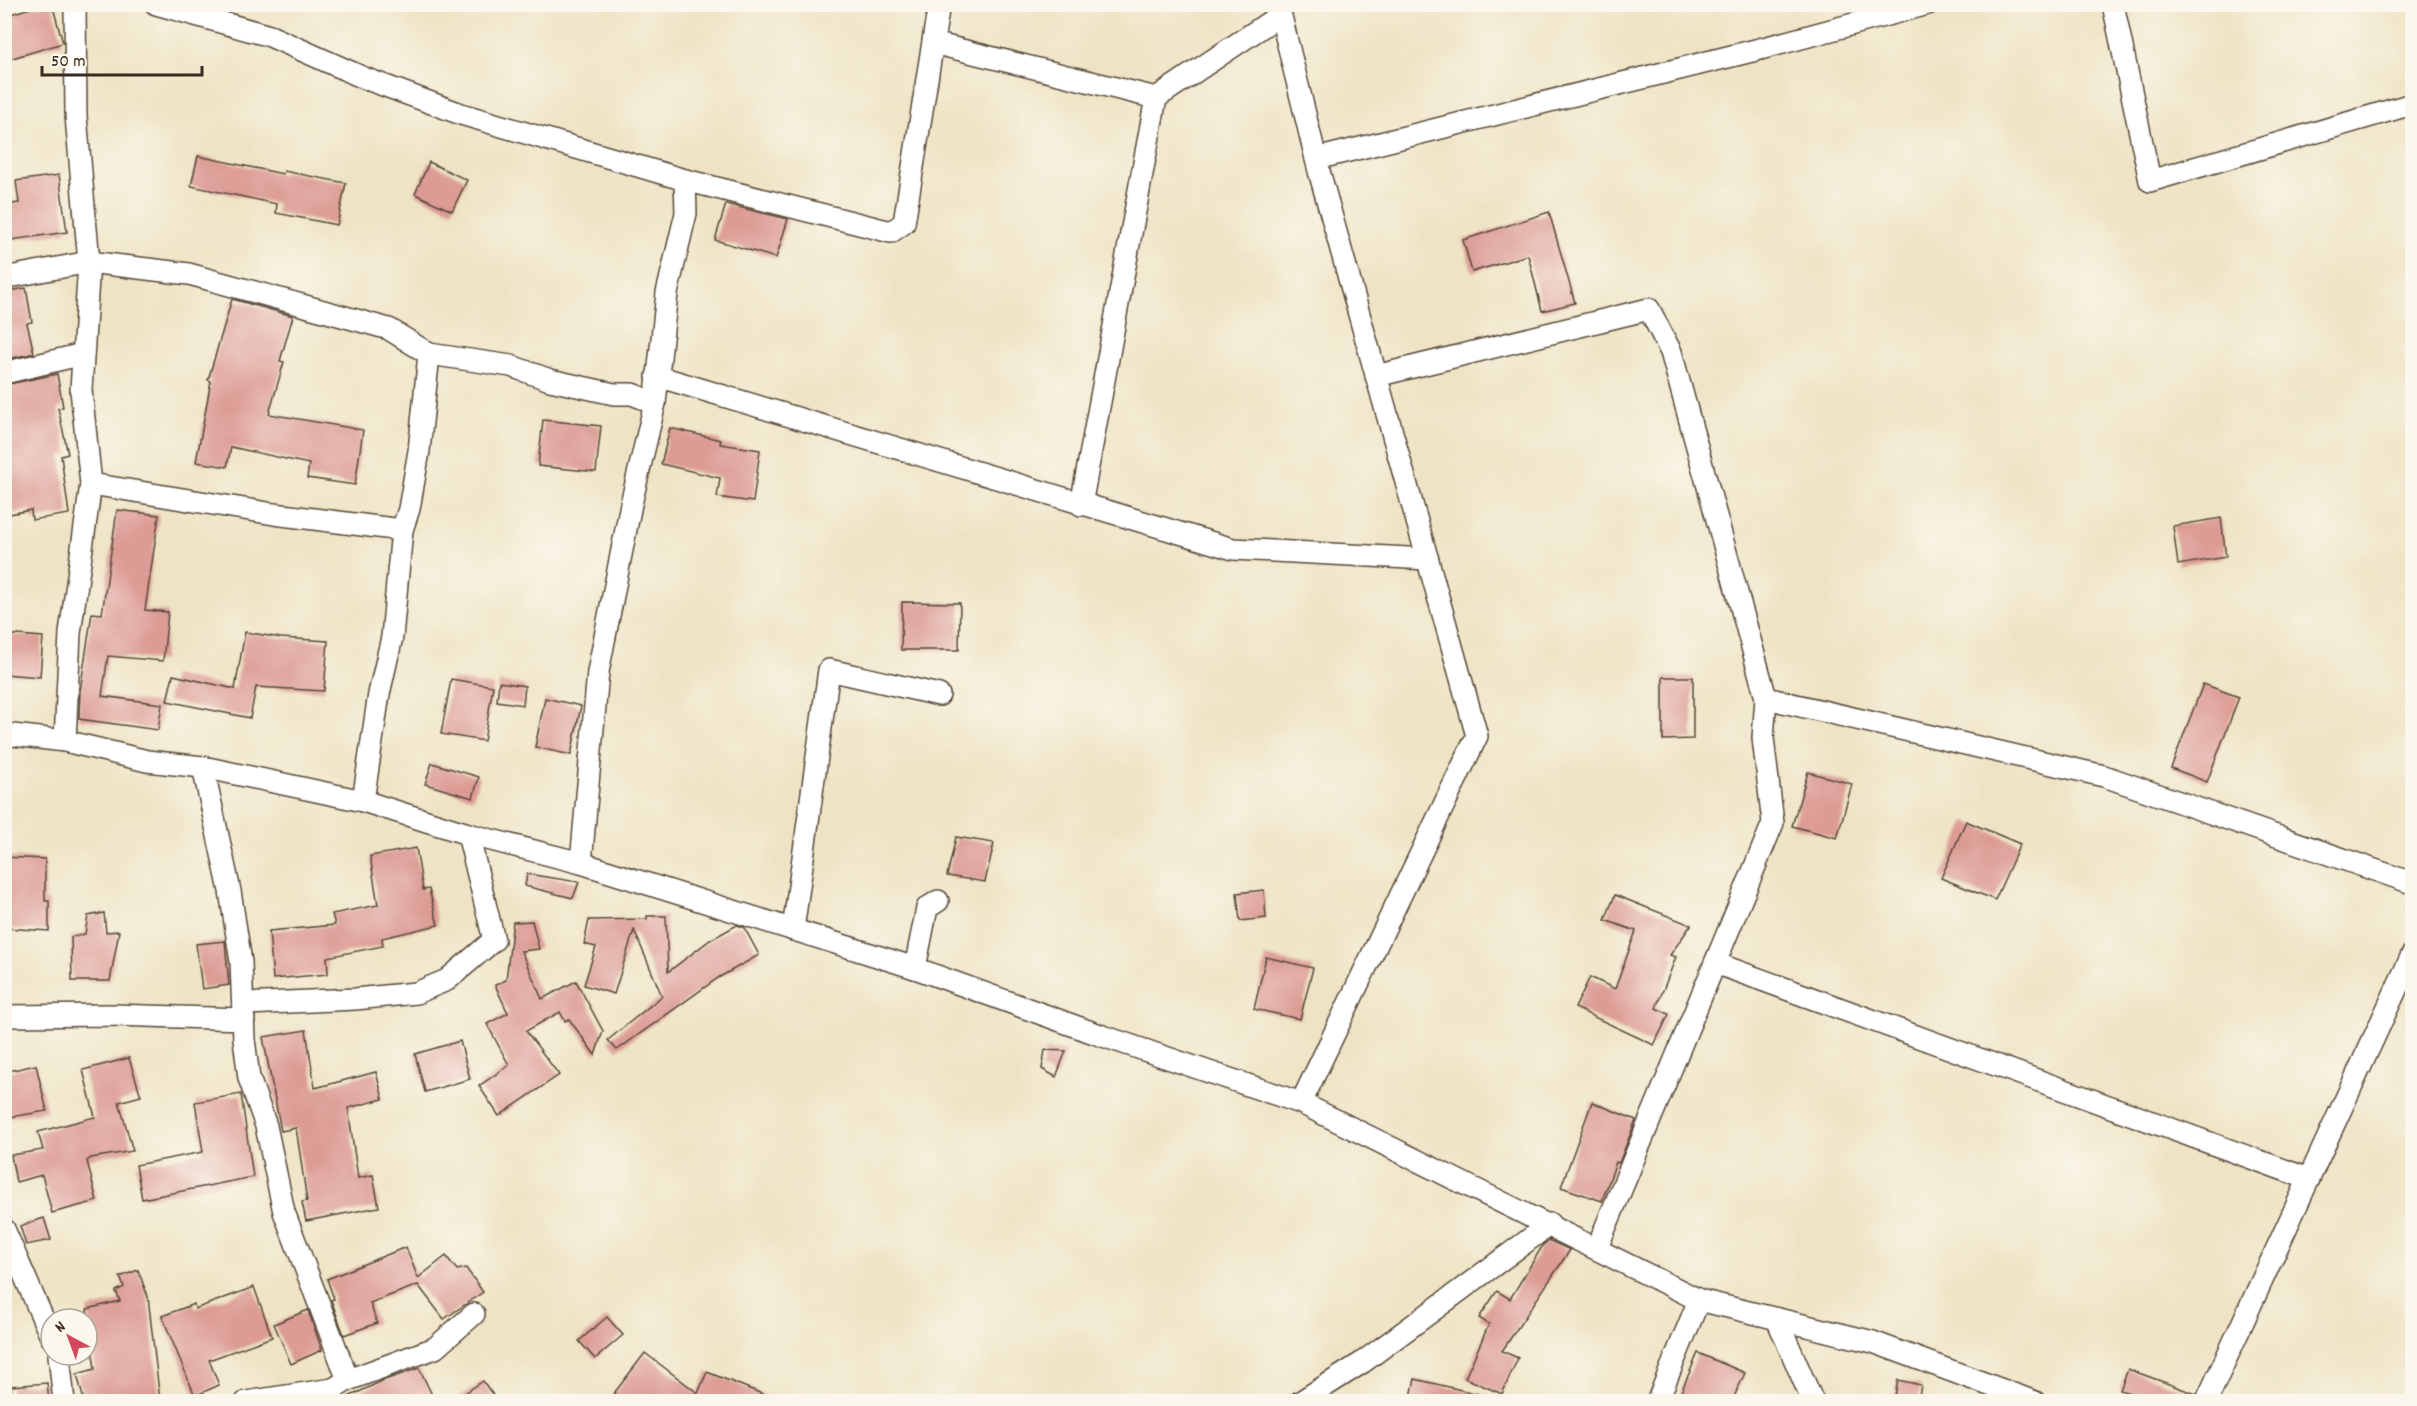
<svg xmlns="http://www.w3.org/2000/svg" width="2417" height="1406" font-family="Dekko,sans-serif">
<rect width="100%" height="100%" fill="#fbf7ec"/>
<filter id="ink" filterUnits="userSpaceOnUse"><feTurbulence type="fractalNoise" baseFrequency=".0167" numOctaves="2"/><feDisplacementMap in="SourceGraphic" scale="12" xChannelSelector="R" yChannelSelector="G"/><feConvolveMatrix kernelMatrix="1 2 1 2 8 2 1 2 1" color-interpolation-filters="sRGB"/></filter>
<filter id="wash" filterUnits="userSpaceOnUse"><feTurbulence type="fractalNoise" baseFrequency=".008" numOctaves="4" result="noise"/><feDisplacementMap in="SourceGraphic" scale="24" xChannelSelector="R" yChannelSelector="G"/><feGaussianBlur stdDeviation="1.35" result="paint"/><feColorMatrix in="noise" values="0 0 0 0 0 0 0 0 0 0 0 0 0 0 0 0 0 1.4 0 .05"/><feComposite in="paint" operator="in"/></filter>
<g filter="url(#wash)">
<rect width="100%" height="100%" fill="#eee4c5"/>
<g id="blocks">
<g fill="#dc9b94">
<polygon points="44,4 52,4 63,43 9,59 4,44 4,16"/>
<polygon points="198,156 283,174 284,171 346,183 337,225 276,213 277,204 191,186"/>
<polygon points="429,162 467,180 452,211 415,194"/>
<polygon points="59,175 67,232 4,241 4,205 19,203 16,181"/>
<polygon points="726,204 788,219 776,258 715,240"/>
<polygon points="1549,212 1575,303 1542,311 1528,255 1472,272 1463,240"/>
<polygon points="26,288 32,322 27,323 34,353 4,360 4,292"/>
<polygon points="232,299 293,316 280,361 284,362 269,414 363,430 355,485 307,478 309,464 231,447 227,467 196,462 211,381 208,380"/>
<polygon points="57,374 63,407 58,408 68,454 61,456 69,514 32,520 31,510 4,515 4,385"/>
<polygon points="543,420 601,426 596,472 538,466"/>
<polygon points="670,428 721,440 720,444 760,450 753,502 717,497 720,478 661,464"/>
<polygon points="117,510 159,515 145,610 168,612 163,661 108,656 102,696 162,704 158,730 79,719 80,691 92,613 102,614"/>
<polygon points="2221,518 2226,557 2178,565 2173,526"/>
<polygon points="902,602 960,603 959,650 901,650"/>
<polygon points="245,632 281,638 328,641 324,691 256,687 250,718 167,701 173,675 235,689"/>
<polygon points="4,634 43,637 40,677 4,674"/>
<polygon points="1663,677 1693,677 1693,739 1663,740"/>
<polygon points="451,679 493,686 484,741 441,734"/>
<polygon points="499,682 525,686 523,705 497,701"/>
<polygon points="2203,684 2239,697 2207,782 2171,768"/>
<polygon points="545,698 581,706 571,755 535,747"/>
<polygon points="432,763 479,777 473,798 425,784"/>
<polygon points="1808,772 1852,784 1837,838 1792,826"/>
<polygon points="1966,821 2020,844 1995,900 1941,878"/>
<polygon points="956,837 994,843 985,882 947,876"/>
<polygon points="416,848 423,890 429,889 438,925 382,938 383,946 327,957 328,974 273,979 269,931 335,925 332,914 378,905 370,856"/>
<polygon points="4,857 45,859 45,901 49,901 49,931 4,928"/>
<polygon points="527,874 579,882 573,898 525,886"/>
<polygon points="1264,890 1266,918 1240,921 1237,893"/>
<polygon points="1615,895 1691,925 1670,955 1676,957 1656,1008 1669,1014 1654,1045 1575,1008 1590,977 1615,989 1636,931 1605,920"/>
<polygon points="104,913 106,932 119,931 110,981 72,981 71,937 85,934 88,916"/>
<polygon points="647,916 666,916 668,972 710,940 737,925 744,927 759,955 718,978 617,1050 608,1040 662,996 634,930 614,994 584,985 596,947 584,944 589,920 647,919"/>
<polygon points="532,921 539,949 521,951 542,999 576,981 603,1031 595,1055 569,1019 565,1021 560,1012 526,1031 559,1075 499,1116 479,1086 509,1065 487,1024 508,1013 495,985 506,980 513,922"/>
<polygon points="225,941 229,985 202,989 196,944"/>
<polygon points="1266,957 1313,968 1300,1019 1254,1009"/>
<polygon points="306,1030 315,1088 376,1072 383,1099 348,1108 358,1178 373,1175 379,1207 306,1221 302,1202 307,1201 296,1128 281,1131 263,1037"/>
<polygon points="460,1041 470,1079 425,1092 415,1054"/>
<polygon points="1045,1050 1066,1051 1056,1077 1042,1069"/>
<polygon points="129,1058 141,1096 119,1102 133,1151 91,1158 87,1161 97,1201 52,1213 42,1175 16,1182 11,1155 43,1150 38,1132 95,1117 83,1070"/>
<polygon points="36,1065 47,1111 4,1118 4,1072"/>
<polygon points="241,1094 253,1177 142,1199 136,1165 203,1152 195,1102"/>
<polygon points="1592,1102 1636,1120 1619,1163 1616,1162 1602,1201 1561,1187"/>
<polygon points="44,1218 51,1240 26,1245 20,1226"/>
<polygon points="1549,1240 1570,1250 1502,1351 1518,1358 1502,1394 1465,1378 1489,1324 1479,1318 1497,1291 1510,1299 1543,1245"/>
<polygon points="406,1247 418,1278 446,1256 457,1270 466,1268 483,1292 444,1319 418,1285 370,1303 377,1323 344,1335 331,1300 334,1299 327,1279"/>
<polygon points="138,1270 148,1297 160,1401 84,1401 77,1374 95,1369 87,1309 120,1301 116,1291 124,1287 120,1277"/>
<polygon points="254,1287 272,1337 209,1360 219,1385 195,1396 162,1316 194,1304 195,1309"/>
<polygon points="308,1310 322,1350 291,1364 274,1324"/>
<polygon points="607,1317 623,1335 595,1359 579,1341"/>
<polygon points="645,1353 698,1393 707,1372 780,1401 608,1401"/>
<polygon points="1698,1353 1745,1373 1732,1401 1677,1401"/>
<polygon points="419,1368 435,1401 340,1401 382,1381"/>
<polygon points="2128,1369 2196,1394 2194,1401 2155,1401 2120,1390"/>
<polygon points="1415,1379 1483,1395 1482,1401 1410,1401"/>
<polygon points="1898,1380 1921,1385 1918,1401 1894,1401"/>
<polygon points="483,1381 497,1401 453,1401"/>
<polygon points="47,1383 49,1401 12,1401 11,1386"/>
</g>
</g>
</g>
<g filter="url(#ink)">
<use href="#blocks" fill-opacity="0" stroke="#564637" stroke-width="1.5"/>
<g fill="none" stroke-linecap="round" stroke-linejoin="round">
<g stroke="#564637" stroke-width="24">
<g id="minor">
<polyline points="156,4 270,36 364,78 461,114 685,180 686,213 667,293 655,403 631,504 598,672 581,863"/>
<polyline points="1278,4 1319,171 1477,736 1301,1103"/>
<polyline points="2113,4 2150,181 2412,104"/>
<polyline points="933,43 1156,98 1081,505"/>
<polyline points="1156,98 1280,15"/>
<polyline points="1316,159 1760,49 1928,4"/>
<polyline points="685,180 891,232 904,223 939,4"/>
<polyline points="4,278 89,262 189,274 389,329 429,354 419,451 409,509 402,530 392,637 379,694 363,801"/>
<polyline points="429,354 511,366 550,380 614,394 632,394 655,403"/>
<polyline points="4,373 83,354"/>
<polyline points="657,376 1233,549 1428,559"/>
<polyline points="1376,376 1649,309 1671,352 1766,698 1763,738 1773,823 1597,1248"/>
<polyline points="91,484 274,514 402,530"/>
<polyline points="1766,698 2104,776 2412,883"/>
<polyline points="4,734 65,741 147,761 203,767 363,801 468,834 581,863 915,968 1094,1033 1301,1103 1699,1300 1873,1342 2035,1402"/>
<polyline points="65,741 70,633 91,484 81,390 89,262 76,116 75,4"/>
<polyline points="203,767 230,891 241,962 244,1039 249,1078 266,1126 284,1212 348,1380"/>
<polyline points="793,930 829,670 939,695"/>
<polyline points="1715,963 2309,1179"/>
<polyline points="915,968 927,908 938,901"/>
<polyline points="244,1004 355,999 416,993 447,980 494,940 468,834"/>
<polyline points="4,1016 113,1015 244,1019"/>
<polyline points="4,1229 51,1337"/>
<polyline points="1777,1319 1813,1402"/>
<polyline points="59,1355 64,1402"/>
<polyline points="246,1402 333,1389 348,1380 435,1348 474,1314"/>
<polyline points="1300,1402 1363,1362 1550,1224"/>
<polyline points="1657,1402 1699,1300"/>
<polyline points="2206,1402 2412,955"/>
</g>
</g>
<use href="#minor" stroke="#fff" stroke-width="21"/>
</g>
</g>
<rect width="2417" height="1406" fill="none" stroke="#fbf7ec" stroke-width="24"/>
<g transform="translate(69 1337) rotate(319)"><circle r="28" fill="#fbf7ec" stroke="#aea59a" stroke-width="1.5"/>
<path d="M0-4.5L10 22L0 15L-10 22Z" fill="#d1495b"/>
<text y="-9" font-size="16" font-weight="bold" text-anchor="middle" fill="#3b2a1e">N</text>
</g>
<path d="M42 66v9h160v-9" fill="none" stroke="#3b2a1e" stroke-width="3"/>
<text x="51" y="66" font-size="18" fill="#3b2a1e" stroke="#fbf7ec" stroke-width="4.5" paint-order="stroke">50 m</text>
</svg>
